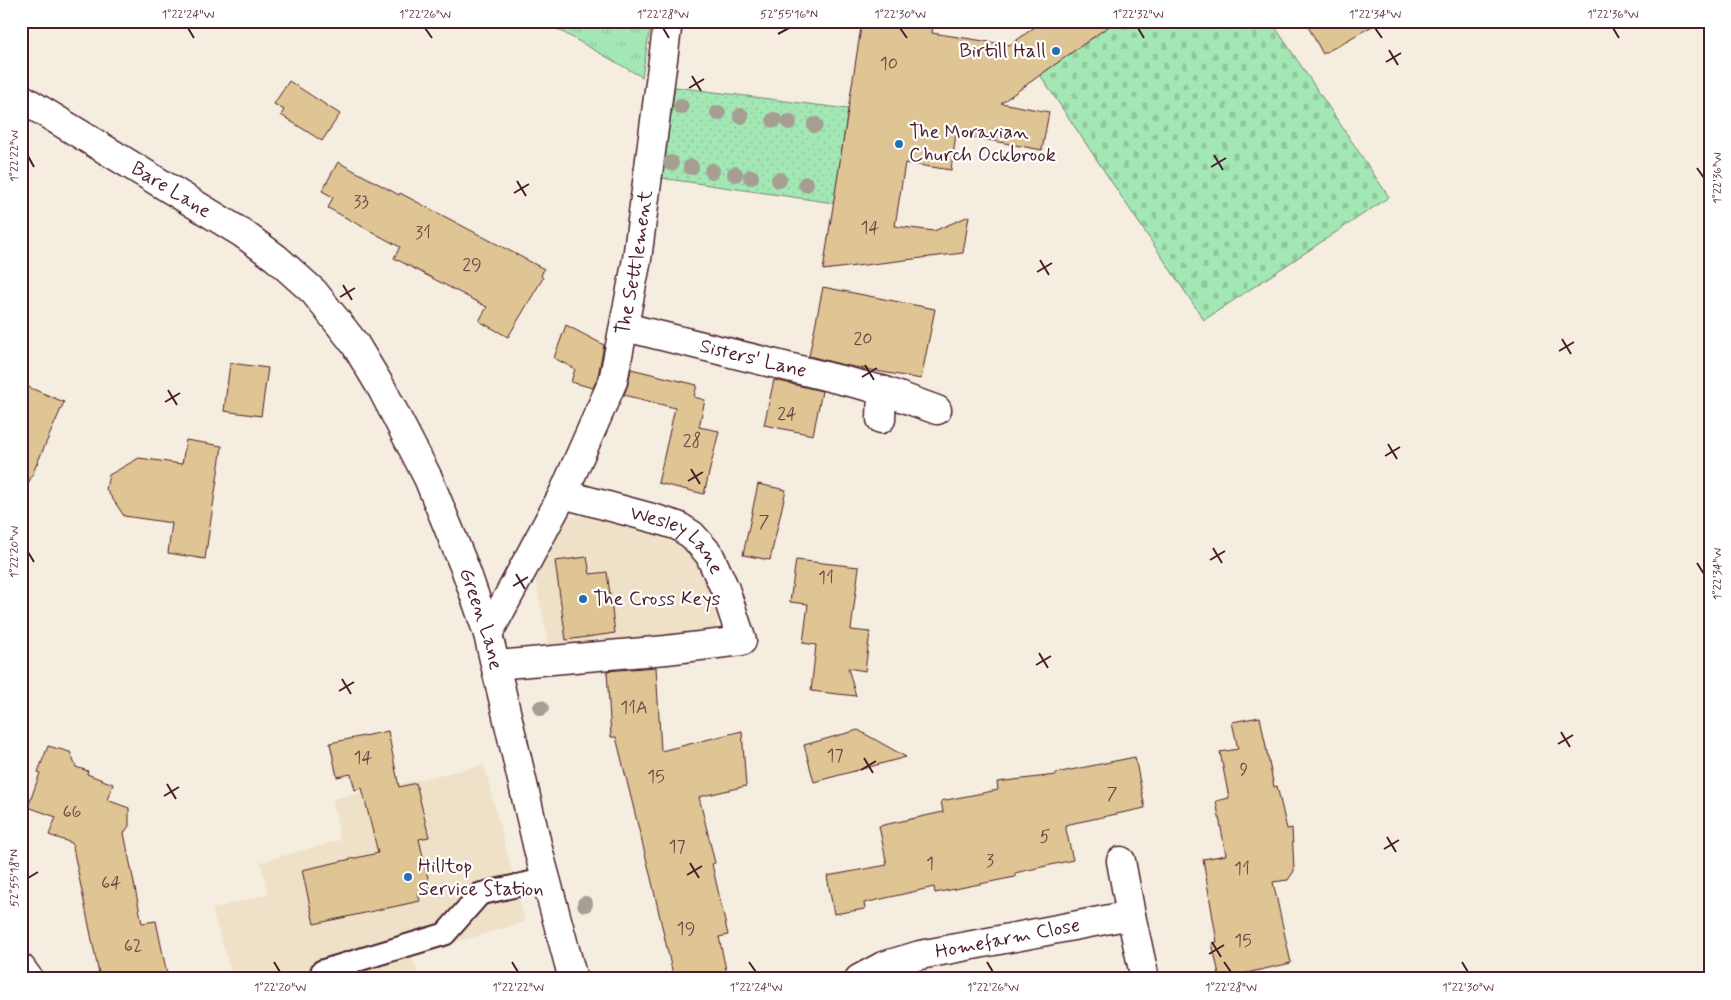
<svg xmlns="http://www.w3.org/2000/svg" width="1731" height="1000" font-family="Mynerve,sans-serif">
<defs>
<pattern id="grass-tufts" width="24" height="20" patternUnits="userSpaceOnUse" patternTransform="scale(1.25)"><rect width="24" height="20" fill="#a3e8b4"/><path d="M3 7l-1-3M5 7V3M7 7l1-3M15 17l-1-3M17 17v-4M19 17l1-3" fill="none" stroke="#8ec79b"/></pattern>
<pattern id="cemetery-stones" width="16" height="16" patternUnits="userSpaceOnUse" patternTransform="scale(1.25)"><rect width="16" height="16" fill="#a3e8b4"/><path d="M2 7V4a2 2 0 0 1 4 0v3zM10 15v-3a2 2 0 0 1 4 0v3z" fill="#8ec79b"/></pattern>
<pattern id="garden-dots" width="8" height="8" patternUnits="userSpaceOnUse" patternTransform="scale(1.25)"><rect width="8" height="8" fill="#a3e8b4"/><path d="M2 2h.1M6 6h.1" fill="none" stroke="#8ec79b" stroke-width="1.8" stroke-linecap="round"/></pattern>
</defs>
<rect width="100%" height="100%" fill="#f5eddf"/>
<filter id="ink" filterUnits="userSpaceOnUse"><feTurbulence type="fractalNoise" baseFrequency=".02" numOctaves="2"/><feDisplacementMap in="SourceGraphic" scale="10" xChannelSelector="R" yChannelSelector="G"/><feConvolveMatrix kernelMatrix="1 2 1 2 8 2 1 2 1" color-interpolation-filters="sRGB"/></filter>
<g filter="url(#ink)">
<g fill="#eee1c8">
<polygon points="562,516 605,517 683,541 706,574 716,601 719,616 716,630 550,654 534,571"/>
<polygon points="484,765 525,922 412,955 419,979 233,979 212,909 268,894 261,862 340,840 333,799"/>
</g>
<polygon fill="url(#grass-tufts)" stroke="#768470" points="543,21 651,21 642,77"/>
<polygon fill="url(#cemetery-stones)" stroke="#768470" points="1116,21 1271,21 1389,197 1204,320 1040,75"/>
<polygon fill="url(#garden-dots)" stroke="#768470" points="675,87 848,109 834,203 661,178"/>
<g fill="#dfc494" stroke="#4a1f2b">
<polygon points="862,21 934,21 932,33 1010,45 1043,21 1116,21 1001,103 1049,112 1042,150 956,134 951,170 905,163 895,226 934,231 969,216 963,253 823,270"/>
<polygon points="1305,21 1381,21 1323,54"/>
<polygon points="289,81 340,114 322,141 281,115 284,110 274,104"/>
<polygon points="338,162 399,195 400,193 544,269 541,276 543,278 508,337 479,321 487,307 394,258 400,247 328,208 333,197 322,191"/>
<polygon points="823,287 935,309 921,379 844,365 809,356"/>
<polygon points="566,325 604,345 598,376 593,388 571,382 575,369 554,358"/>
<polygon points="230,363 268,368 261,416 224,411"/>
<polygon points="631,369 697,385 694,397 705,400 699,427 719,431 704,494 658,483 675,408 624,395 628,384"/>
<polygon points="774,380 822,391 813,435 764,425"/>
<polygon points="21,384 64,402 21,500"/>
<polygon points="186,440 222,446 205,559 168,553 172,523 124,516 106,489 109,475 139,458 182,464"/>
<polygon points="758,484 786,490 770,560 743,555"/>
<polygon points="587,557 590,574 607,572 615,633 566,640 555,561"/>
<polygon points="796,560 859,567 851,630 870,632 865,671 848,668 856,696 811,691 816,645 803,643 808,604 790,602"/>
<polygon points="656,667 661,751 742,731 746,786 699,797 715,863 712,864 728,935 719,937 728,979 674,979 651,878 616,737 611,737 607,671"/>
<polygon points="1260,717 1274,787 1277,786 1287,829 1292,828 1294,871 1288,880 1273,882 1291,963 1220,979 1212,943 1217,942 1203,859 1226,855 1216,801 1229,798 1220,752 1238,749 1232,722"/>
<polygon points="858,730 906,757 814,782 804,745"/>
<polygon points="388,731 399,787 416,783 429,837 419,839 431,891 418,893 420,901 314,924 302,870 378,853 362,788 355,790 351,774 337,777 330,743"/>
<polygon points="48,746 70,752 76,767 88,771 87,774 113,784 107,800 129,808 129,826 124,833 142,923 156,921 168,979 100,979 72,843 49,835 56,817 28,807 40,773 38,772"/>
<polygon points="1135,757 1145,808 1065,825 1073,860 1015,873 1015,877 935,893 934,887 864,903 865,909 834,914 827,876 887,865 879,826 943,812 941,801 998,790 997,782 1056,775 1056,773"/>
</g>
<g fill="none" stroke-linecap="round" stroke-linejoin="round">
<g stroke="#4a1f2b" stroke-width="25">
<polyline id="lane" points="322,971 445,934 480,894 546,879"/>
</g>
<g stroke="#4a1f2b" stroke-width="31">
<g id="street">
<path id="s1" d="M 625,327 L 882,390 L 937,410"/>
<polyline points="881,419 882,390"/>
<path id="s2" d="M 563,494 L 613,381 L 637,259 L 668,21"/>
<path id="s3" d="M 488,634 L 563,494 L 656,519 L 678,526 L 692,535 L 709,554 L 725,589 L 742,641 L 666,650 L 496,665"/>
<polyline points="1121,861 1131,915 1145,979"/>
<polyline points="21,968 29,979"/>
<path id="s4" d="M 859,979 L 883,966 L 920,955 L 1131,915"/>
</g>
</g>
<g stroke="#4a1f2b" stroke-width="31">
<g id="secondary">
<path id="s5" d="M 21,98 L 242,233 L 276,258 L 314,292 L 355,344 L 382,389 L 428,478 L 466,571 L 488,634 L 539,853 L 573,979"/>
</g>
</g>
<use href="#lane" stroke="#fff" stroke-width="21"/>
<use href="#street" stroke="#fff" stroke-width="28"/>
<use href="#secondary" stroke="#fff" stroke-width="28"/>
</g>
<g fill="#a69d93">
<circle cx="681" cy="107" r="8"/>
<circle cx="718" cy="113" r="8"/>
<circle cx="741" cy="116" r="8"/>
<circle cx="774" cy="120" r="8"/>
<circle cx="789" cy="122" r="8"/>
<circle cx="815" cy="125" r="8"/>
<circle cx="671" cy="163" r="8"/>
<circle cx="691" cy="167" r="8"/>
<circle cx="712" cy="171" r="8"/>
<circle cx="735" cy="174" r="8"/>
<circle cx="751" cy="177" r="8"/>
<circle cx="779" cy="180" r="8"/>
<circle cx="806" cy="184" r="8"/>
<circle cx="541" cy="708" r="8"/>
<circle cx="585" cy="904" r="8"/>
</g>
</g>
<path fill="none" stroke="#4a1f2b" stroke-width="2" d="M 188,28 L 194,38M 425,28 L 432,38M 663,28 L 669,38M 900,28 L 907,38M 1138,28 L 1144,38M 1375,28 L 1382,38M 1613,28 L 1619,38M 778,34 L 789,28M 1389,50 L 1398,65M 1386,62 L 1401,53M 692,76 L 701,91M 689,88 L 704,79M 1214,155 L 1223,170M 28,156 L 34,167M 1211,167 L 1226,158M 1697,168 L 1704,178M 517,181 L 526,196M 514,193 L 529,184M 1040,260 L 1049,275M 1037,272 L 1052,263M 343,285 L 352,300M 340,297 L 355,288M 1562,339 L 1571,354M 1559,351 L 1574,342M 865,365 L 874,380M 862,377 L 877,368M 168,390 L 177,405M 165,402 L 180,393M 1388,444 L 1397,459M 1385,456 L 1400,447M 691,469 L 700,484M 688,481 L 703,472M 1213,548 L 1222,563M 28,552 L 34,562M 1210,560 L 1225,551M 1697,563 L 1704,574M 516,574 L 525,589M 513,586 L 528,577M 1039,653 L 1048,668M 1036,665 L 1051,656M 342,679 L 351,694M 339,691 L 354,682M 1561,732 L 1570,747M 1558,744 L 1573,735M 864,758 L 873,773M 861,770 L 876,761M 167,784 L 176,799M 164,796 L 179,787M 1387,837 L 1396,852M 1384,849 L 1399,840M 690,863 L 699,878M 687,875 L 702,866M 28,878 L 38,872M 1212,942 L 1221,957M 1209,954 L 1224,945M 274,962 L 280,972M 512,962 L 518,972M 749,962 L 756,972M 987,962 L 993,972M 1224,962 L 1231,972M 1462,962 L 1468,972"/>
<g fill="#1f6fb2" stroke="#fff" stroke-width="2">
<circle cx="1056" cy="51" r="5"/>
<circle cx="899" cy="144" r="5"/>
<circle cx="583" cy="599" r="5"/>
<circle cx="408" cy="877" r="5"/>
</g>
<g text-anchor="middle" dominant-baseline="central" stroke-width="4.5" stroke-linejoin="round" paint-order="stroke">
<g font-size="18" fill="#6f4845">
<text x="889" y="64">10</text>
<text x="361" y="202">33</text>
<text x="870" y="228">14</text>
<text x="423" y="233">31</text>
<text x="472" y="265">29</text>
<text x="863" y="339">20</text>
<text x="787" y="414">24</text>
<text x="692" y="441">28</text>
<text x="764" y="522">7</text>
<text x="826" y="578">11</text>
<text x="634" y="708">11A</text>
<text x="835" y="756">17</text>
<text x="363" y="758">14</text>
<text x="1244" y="770">9</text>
<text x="656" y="777">15</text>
<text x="1112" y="794">7</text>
<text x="72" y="812">66</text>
<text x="1045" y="837">5</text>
<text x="677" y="847">17</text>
<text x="990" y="861">3</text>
<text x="930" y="864">1</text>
<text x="1242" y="869">11</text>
<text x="111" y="883">64</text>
<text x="686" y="929">19</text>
<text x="1243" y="941">15</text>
<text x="133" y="946">62</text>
</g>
<g font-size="20" fill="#4a1f2b" stroke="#fff" text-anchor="start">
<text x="1046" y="51" text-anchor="end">Birtill Hall</text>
<text x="909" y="132">The Moravian<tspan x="909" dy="23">Church Ockbrook</tspan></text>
<text x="593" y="599">The Cross Keys</text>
<text x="418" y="866">Hilltop<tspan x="418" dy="23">Service Station</tspan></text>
</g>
<g font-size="20" fill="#4a1f2b" stroke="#fff">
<text stroke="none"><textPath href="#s5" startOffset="176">Bare Lane</textPath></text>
<text stroke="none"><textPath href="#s2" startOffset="244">The Settlement</textPath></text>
<text stroke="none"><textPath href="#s1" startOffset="132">Sisters' Lane</textPath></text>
<text stroke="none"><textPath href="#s3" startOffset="285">Wesley Lane</textPath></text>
<text stroke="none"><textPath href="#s5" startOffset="722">Green Lane</textPath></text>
<text stroke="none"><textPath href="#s4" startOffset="155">Homefarm Close</textPath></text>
</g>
</g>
<rect width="1731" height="1000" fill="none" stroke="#fff" stroke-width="55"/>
<rect x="28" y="28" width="1676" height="944" fill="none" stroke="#4a1f2b" stroke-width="2"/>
<g font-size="12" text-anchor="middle" fill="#4a1f2b">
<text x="188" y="18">1°22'24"W</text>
<text x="425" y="18">1°22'26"W</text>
<text x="663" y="18">1°22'28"W</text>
<text x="789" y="18">52°55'16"N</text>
<text x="900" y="18">1°22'30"W</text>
<text x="1138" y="18">1°22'32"W</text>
<text x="1375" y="18">1°22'34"W</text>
<text x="1613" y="18">1°22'36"W</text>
<text transform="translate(14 156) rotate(-90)" y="4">1°22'22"W</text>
<text transform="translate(1717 178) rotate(-90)" y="4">1°22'36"W</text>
<text transform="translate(14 552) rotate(-90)" y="4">1°22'20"W</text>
<text transform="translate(1717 574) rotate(-90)" y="4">1°22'34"W</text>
<text transform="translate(14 878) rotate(-90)" y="4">52°55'18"N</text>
<text x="280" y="991">1°22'20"W</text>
<text x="518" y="991">1°22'22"W</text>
<text x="756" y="991">1°22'24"W</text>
<text x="993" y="991">1°22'26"W</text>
<text x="1231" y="991">1°22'28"W</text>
<text x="1468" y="991">1°22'30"W</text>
</g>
</svg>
